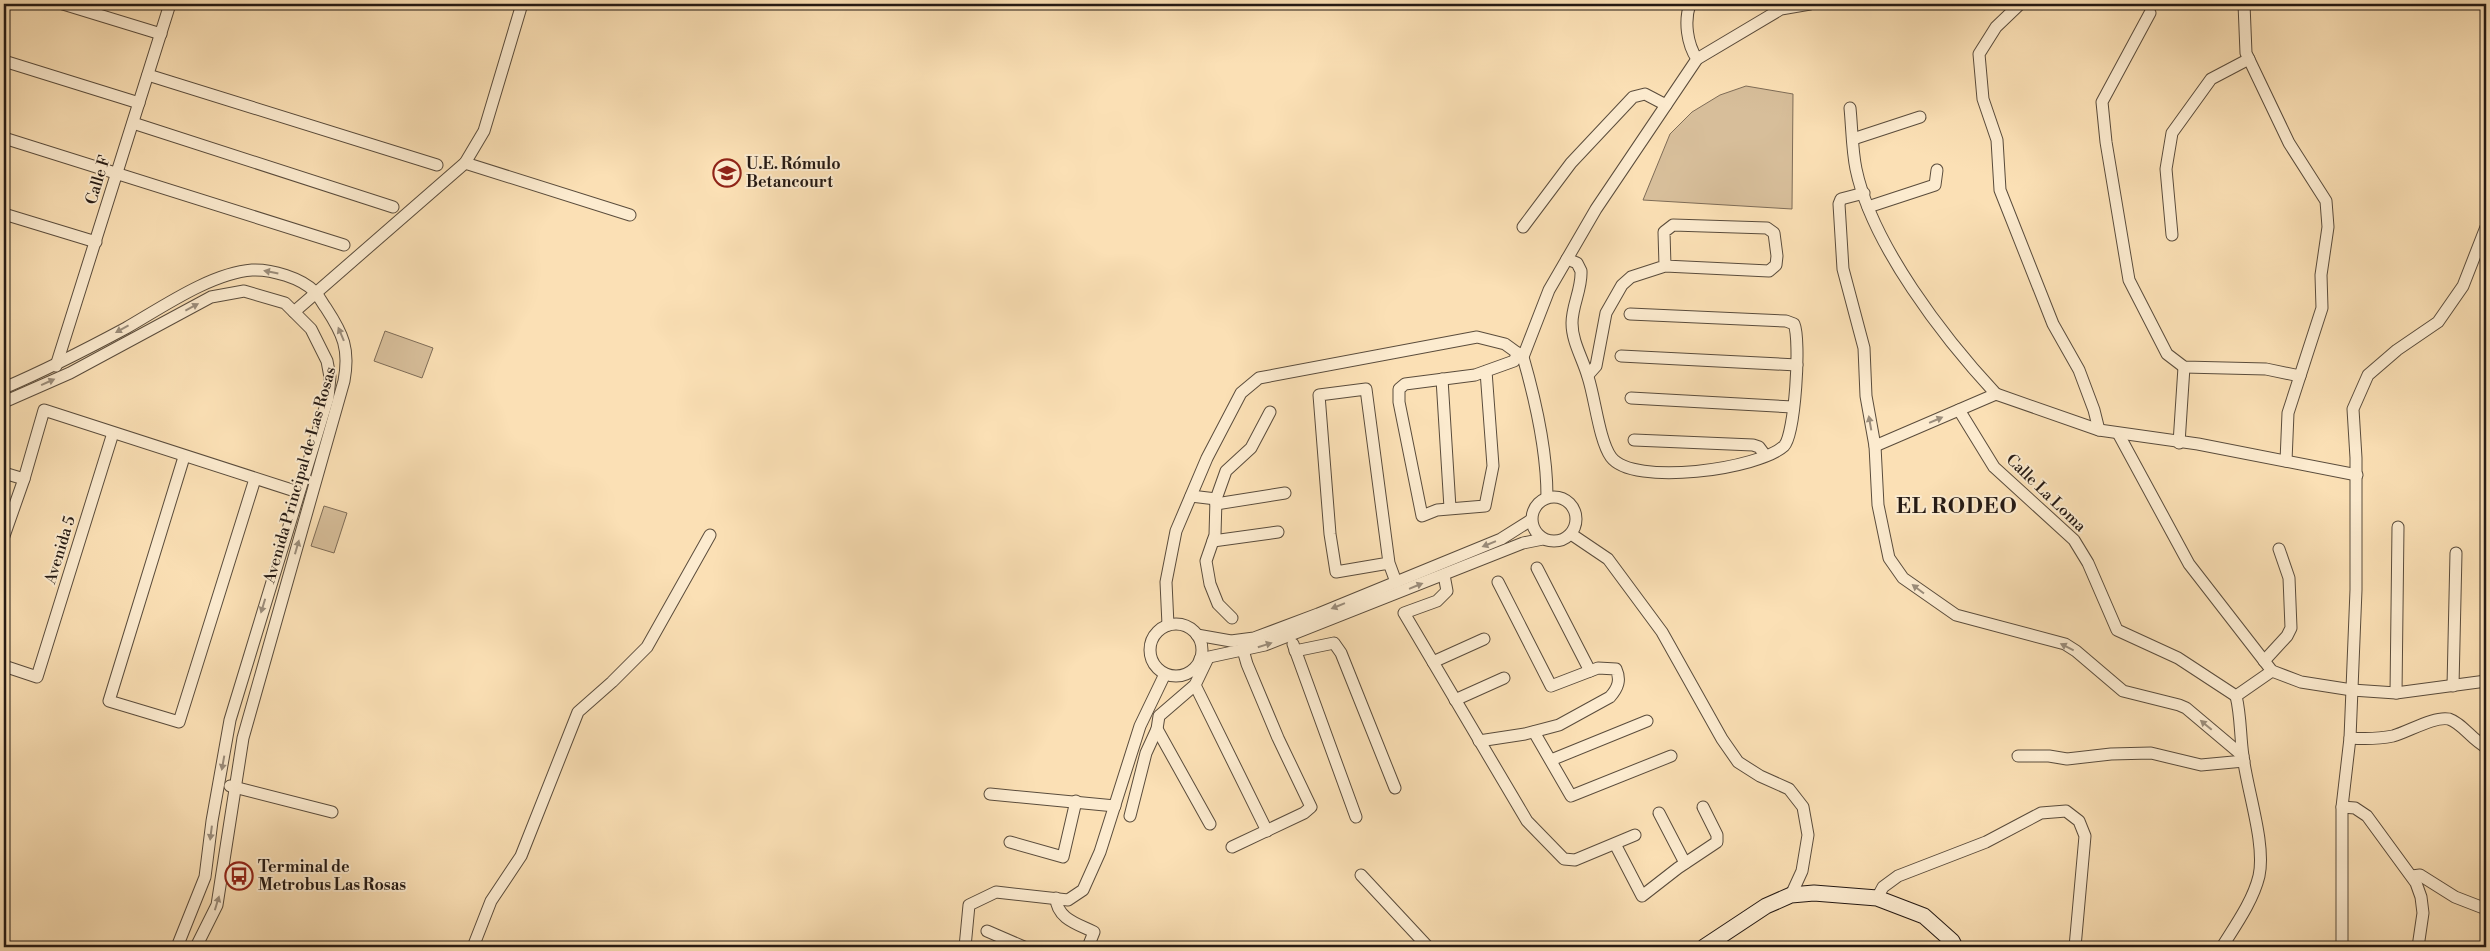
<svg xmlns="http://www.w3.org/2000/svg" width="2490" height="951" font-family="'Libre Bodoni',serif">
<rect width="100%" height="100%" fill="#fbe0b5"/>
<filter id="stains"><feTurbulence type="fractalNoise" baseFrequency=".004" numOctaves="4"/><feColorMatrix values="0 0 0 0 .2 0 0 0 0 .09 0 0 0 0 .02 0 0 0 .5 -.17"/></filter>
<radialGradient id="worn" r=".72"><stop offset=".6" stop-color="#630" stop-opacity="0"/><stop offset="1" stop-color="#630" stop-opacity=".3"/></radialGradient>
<g fill="#d7be9a" stroke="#7e6c57">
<polygon points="1746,86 1793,94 1792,209 1643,200 1670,134 1692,112 1720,95"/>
<polygon points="385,331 433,348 422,378 374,361"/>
<polygon points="324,506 347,513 334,553 311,546"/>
</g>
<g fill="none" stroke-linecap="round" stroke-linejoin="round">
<g stroke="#5a4c3c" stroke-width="13">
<g id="street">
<polyline points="63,4 161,34"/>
<path d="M 1690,4 C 1684,21 1687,44 1697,59"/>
<polyline points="2020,4 1996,27 1979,54 1983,99 1997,140 2000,190 2053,324 2079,370 2094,410 2099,430"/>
<polyline points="2244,4 2246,53 2289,143 2326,201 2328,227 2321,275 2322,308 2288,413 2286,461"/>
<polyline points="2150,13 2102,102 2106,142 2129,280 2167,354 2184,367 2266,369 2300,376"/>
<polyline points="4,61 139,103"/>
<polyline points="148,75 437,165"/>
<path d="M 1850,108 C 1852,128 1852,150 1856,169 C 1872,245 1944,338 1996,394"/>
<polyline points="133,123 393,207"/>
<polyline points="4,138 344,245"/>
<polyline points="1853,139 1920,117"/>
<polyline points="465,163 630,215"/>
<polyline points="1864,193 1841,199 1839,204 1843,269 1864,348 1866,396 1875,446 1878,505 1889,558 1903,578 1956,615 2065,644 2076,651 2123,691 2179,705 2186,708 2243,756"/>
<polyline points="1868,207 1935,185 1937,170"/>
<polyline points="4,214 96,242"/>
<polyline points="1523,227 1571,163 1633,97 1645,94 1666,105"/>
<polyline points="2172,235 2166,169 2172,133 2211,79 2249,59"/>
<path d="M 1567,259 L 1577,263 L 1581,271 C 1582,289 1572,305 1572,323 C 1572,342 1583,359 1588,377 C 1595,398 1599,440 1611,457 C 1633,487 1759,469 1784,446 C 1795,435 1801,340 1794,324 L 1786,321 L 1630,314"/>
<polyline points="294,312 465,163 484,131 522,4"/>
<polyline points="1621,356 1797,365"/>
<polyline points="1523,357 1549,290 1596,209 1697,59 1781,9 1810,4"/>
<polyline points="56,366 170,4"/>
<polyline points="1486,371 1493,466 1485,506 1437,510 1422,516 1399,402 1399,389 1405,384 1475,375 1514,361 1518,353"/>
<polyline points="1588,375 1596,366 1606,313 1622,285 1631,277 1665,266 1769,271 1776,265 1777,256 1774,233 1767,228 1673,225 1664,232 1665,266"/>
<polyline points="1442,379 1450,508"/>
<path d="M 4,388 C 46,370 85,350 126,328 C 161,308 211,273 252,270 C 271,269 302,278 315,292 C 319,296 322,303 326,308 C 343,334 350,349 344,381 L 243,738 L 217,905 L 196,947"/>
<polyline points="1631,398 1793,407"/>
<polyline points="4,402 70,373 211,297 244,291 285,303 311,329 327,361 330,377 328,398 230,720 212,821 205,877 177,947"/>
<polyline points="1959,410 1994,467 2074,540 2088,563 2117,630 2178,658 2236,696 2272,671"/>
<polyline points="2119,435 2189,564 2272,671 2301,682 2352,690 2396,693 2486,681"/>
<polyline points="1634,440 1753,445 1759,447 1765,455"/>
<polyline points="2179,443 2184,367"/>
<polyline points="1875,446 1996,394 2099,430 2198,444 2357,475"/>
<polyline points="184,457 109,701 179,722 255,479"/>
<polyline points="4,473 24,479"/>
<polyline points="1191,496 1216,499"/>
<circle cx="1554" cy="519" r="22"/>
<polyline points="1216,504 1285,493"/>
<polyline points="1571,534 1608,559 1662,632 1722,739 1738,762 1760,776 1789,789 1803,807 1808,835 1802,871 1791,895"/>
<polyline points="4,536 24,479 44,410 298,492"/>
<polyline points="1213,541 1278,532"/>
<polyline points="1389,563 1336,572 1330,534 1319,395 1366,389 1389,563 1396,582"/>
<polyline points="1537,568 1590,671"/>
<polyline points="1444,575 1447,591 1437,601 1404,613 1527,821 1564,859 1575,860 1635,835"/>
<polyline points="1232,618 1218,604 1210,584 1206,561 1215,535 1216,499 1226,471 1251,448 1270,412"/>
<circle cx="1176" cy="650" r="26"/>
<path d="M 1168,625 L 1166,582 L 1176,531 L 1207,458 L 1241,393 L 1259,378 L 1477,337 L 1505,344 L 1523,357 C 1536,402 1547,450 1547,497"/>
<polyline points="1197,635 1231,641 1254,638 1318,614 1501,539 1531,520"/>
<polyline points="1293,644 1356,817"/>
<polyline points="1295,651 1334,643 1341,653 1395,788"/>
<polyline points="1200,659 1265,645 1523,543 1543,539"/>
<polyline points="2264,661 2287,636 2291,628 2289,578 2279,549"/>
<polyline points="1433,662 1484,639"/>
<polyline points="4,666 37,677 113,433"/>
<polyline points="1195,685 1267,831"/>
<polyline points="2453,686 2456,553"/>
<polyline points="2396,693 2398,527"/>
<polyline points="1455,700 1504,678"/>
<polyline points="1157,729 1210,824"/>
<polyline points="1534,732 1571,796 1671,756"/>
<path d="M 2350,738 C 2364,739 2378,739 2393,736 C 2408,732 2434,716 2449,719 C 2462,723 2472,740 2486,747"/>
<path d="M 1479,741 L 1525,734 L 1559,725 L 1610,697 C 1618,688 1621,680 1616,669 L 1598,668 L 1551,686 L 1498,582"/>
<polyline points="2018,756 2049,756 2067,759 2111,754 2151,753 2201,765 2244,761"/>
<polyline points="1551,760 1647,721"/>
<polyline points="230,786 332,812"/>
<polyline points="990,794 1115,806"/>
<polyline points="2342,807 2355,808 2367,816 2416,883 2421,897 2423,913 2418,947"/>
<polyline points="1659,813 1685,863"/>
<polyline points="1130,816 1146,753 1157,729 1159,716 1195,685 1208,658"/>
<polyline points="1010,842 1063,857 1076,801"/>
<polyline points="1615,844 1642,896 1678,868 1717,842 1717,835 1703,807"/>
<polyline points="1232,847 1304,813 1311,807 1278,738 1247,664 1243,650"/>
<polyline points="1361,875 1428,947"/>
<polyline points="2412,876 2420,875 2455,897 2486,909"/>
<path d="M 1056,898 C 1057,919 1078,924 1094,932 L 1088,947"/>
<polyline points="1877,898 1883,887 1898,876 1986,842 2041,813 2066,811 2079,821 2085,836 2075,947"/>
<polyline points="987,931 1024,947"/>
<polyline points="473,947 491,901 521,856 578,712 612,682 647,647 710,535"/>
<polyline points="965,947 969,905 996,892 1068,900 1083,890 1100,852 1140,726 1165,674"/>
<path d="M 2222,947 C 2235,926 2253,901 2259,876 C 2266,844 2247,790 2243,756 C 2240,736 2241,716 2236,696"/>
<polyline points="2342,947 2342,807 2350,738 2356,590 2356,458 2353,409 2368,375 2397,350 2438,322 2463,286 2486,227"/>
</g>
</g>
<g stroke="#251a14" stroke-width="17">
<polyline id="secondary" points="1704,947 1766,906 1791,895 1814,893 1877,898 1924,916 1952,941 1955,947"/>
</g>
<use href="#street" stroke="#fcebcf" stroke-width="11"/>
<use href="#secondary" stroke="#fcebcf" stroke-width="15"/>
</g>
<defs><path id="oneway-solid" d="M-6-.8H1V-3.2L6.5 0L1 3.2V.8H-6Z" transform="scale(1.25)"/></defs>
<g fill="#9b8d7b">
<use href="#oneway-solid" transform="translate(271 272) rotate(-169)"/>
<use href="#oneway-solid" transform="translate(192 307) rotate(-28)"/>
<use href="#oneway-solid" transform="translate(122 329) rotate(151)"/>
<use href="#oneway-solid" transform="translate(341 334) rotate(-113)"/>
<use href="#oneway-solid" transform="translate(48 382) rotate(-24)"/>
<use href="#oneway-solid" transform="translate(1936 420) rotate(-23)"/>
<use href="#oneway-solid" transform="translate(1870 423) rotate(-100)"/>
<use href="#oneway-solid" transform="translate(1489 544) rotate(158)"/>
<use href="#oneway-solid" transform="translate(297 547) rotate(-74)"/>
<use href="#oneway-solid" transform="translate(1416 586) rotate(-22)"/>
<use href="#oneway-solid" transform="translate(1918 589) rotate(-143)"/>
<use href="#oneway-solid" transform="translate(263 606) rotate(107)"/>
<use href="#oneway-solid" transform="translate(1338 606) rotate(158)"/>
<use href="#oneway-solid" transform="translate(1265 645) rotate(-17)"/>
<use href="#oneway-solid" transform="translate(2067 647) rotate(-153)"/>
<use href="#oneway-solid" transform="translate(2206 725) rotate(-140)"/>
<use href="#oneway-solid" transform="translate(223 763) rotate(100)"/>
<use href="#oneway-solid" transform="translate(211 833) rotate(97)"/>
<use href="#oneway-solid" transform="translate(217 903) rotate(-73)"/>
</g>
<defs>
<g id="school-ring" transform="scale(1.4375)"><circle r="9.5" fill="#fcebcf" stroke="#8f2418" stroke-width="1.5"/><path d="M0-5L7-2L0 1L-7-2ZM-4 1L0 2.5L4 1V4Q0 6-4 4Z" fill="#8f2418"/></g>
<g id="bus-ring" transform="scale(1.4375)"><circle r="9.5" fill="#fcebcf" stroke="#8f2418" stroke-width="1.5"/><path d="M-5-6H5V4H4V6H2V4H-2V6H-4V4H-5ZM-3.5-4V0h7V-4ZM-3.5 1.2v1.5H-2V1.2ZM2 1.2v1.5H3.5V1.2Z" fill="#8f2418"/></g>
</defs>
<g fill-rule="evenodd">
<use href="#school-ring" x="727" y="173"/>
<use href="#bus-ring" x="239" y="876"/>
</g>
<g text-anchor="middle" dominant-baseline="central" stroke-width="4" stroke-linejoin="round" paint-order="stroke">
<g font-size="16" font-weight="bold" fill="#251a14" stroke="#fcebcf" text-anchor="start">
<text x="746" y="164">U.E. Rómulo<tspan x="746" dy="18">Betancourt</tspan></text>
<text x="258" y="867">Terminal de<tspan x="258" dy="18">Metrobus Las Rosas</tspan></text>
</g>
<g font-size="16" fill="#251a14" stroke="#fcebcf">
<text transform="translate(98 180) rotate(-73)">Calle F</text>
<text transform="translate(300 475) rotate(-74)">Avenida Principal de Las Rosas</text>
<text transform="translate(2046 493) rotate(44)">Calle La Loma</text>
<text transform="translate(60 550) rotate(-73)">Avenida 5</text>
</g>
<g font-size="21" font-weight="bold" letter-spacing="1" fill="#251a14" stroke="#fcebcf">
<text x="1957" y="507">EL RODEO</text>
</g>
</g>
<rect width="2490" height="951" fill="none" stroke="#fbe0b5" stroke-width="20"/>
<rect x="5" y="5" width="2480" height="941" fill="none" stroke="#251a14" stroke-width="2.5"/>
<rect x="10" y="10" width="2470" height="931" fill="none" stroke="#251a14"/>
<rect width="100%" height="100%" filter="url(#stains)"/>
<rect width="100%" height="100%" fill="url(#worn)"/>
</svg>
